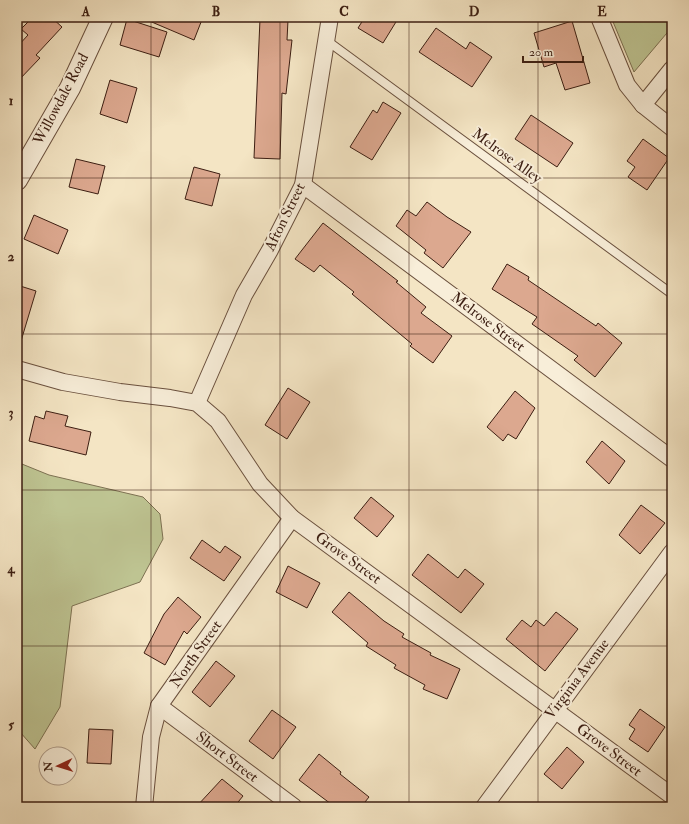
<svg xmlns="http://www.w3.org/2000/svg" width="689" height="824" font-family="'IM FELL Double Pica',serif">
<rect width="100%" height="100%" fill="#f4e5c4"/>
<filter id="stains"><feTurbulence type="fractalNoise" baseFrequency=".005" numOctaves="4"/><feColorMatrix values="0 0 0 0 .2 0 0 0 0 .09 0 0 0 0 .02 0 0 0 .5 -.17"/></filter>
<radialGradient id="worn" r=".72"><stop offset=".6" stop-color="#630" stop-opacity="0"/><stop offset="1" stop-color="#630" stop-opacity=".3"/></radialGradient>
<g fill="#bec492" stroke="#7d7152">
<polygon points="611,17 672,17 672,27 634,72"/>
<polygon points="17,462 49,475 143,497 160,514 163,539 140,582 72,606 60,707 35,749 20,732 17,733"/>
</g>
<g fill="#dca88f" stroke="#3c1e12">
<polygon points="33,17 51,17 62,27 36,55 40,58 17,82 17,47 28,35 21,29"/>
<polygon points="140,17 203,17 194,40"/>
<polygon points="365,17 399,17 383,43 358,28"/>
<polygon points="127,19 167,32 159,57 120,45"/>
<polygon points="260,19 288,20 287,40 292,40 286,94 282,93 280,159 254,158"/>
<polygon points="572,21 590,83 565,90 556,63 544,67 534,33"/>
<polygon points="436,28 466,49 470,42 492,57 472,87 419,52"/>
<polygon points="110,80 137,88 127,123 100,114"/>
<polygon points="383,102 401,113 372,160 350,147 373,110 377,113"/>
<polygon points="531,115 573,143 557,167 515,139"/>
<polygon points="643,139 669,158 647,190 628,177 635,167 627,161"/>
<polygon points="76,159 105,166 98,194 69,187"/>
<polygon points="194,167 220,174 212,206 185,199"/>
<polygon points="427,202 447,217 471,232 443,268 424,253 426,250 396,226 407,210 416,216"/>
<polygon points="34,215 68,230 58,254 24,239"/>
<polygon points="323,223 398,281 396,282 426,307 421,313 452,336 433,363 410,346 412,344 352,294 354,292 320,265 314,272 295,259"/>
<polygon points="507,264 529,277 528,280 596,326 598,323 622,343 595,377 574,360 578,356 532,324 537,317 492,289"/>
<polygon points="17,285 36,291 21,341 17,341"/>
<polygon points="288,388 310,402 287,439 265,425"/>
<polygon points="515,391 535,408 516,439 508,434 503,441 487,427"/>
<polygon points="46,411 68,416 65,426 91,432 86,455 29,441 35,416 44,419"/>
<polygon points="602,441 625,461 609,484 586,462"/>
<polygon points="371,497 394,516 377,537 354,518"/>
<polygon points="641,505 665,523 640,554 619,535"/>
<polygon points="202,540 220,553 225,546 241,557 224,581 190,558"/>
<polygon points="428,554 458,578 465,569 484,584 461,613 412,575"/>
<polygon points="288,566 320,583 307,608 276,592"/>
<polygon points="349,592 384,621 404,634 402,637 431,653 430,655 460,669 447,699 423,689 425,685 394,668 396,665 366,646 368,643 332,612"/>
<polygon points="178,597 201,617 187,634 184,631 165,665 144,653 164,614"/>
<polygon points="556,612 578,629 545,671 506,639 522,620 531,627 536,620 544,626"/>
<polygon points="216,661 235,676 210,707 192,692"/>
<polygon points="640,709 665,727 648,752 629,739 635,729 629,725"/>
<polygon points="272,710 296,727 273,759 249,741"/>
<polygon points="89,729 113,730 111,764 87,763"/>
<polygon points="567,747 584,762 562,789 544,774"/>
<polygon points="319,754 341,772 340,774 369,797 361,807 335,807 299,780"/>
<polygon points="222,779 243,796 234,807 196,807"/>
</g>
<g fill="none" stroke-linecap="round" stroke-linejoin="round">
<g stroke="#6a503e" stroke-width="10">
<polyline id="service" points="326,40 672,294"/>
</g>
<g stroke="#6a503e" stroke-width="18">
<g id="minor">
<polyline points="599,17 627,85 643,105 672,128"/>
<polyline points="643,105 672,69"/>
<polyline points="303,185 672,459"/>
<polyline points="17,369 63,382 120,392 170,398 197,403 218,421 260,484 292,518 672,796"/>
<polyline points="197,403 244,295 270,250 303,185 330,17"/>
<polyline points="159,706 294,807"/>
<polyline points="144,807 151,737 159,706 292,518"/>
<polyline points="484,807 672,552"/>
</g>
</g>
<g stroke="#6a503e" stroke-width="22">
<polyline id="tertiary" points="17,180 70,88 103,17"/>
</g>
<use href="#service" stroke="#f8eed9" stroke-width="8"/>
<use href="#minor" stroke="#f8eed9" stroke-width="16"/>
<use href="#tertiary" stroke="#f8eed9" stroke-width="20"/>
</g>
<path fill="none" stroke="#3c1e12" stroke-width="1" stroke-opacity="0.55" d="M 151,17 L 151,807M 280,17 L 280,807M 409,17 L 409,807M 538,17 L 538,807M 17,178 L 672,178M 17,334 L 672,334M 17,490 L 672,490M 17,646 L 672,646"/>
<g text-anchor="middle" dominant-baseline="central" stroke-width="4" stroke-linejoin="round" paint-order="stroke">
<g font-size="15" fill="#3c1e12" stroke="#f8eed9">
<text transform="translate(61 99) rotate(-62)">Willowdale Road</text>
<text transform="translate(507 156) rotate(36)">Melrose Alley</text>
<text transform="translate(285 217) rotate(-64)">Afton Street</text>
<text transform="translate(488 322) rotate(37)">Melrose Street</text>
<text transform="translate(348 558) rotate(36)">Grove Street</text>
<text transform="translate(196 654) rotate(-55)">North Street</text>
<text transform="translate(577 679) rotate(-53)">Virginia Avenue</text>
<text transform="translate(609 750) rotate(37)">Grove Street</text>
<text transform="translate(227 757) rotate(37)">Short Street</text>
</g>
</g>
<rect width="689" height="824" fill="none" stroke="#f4e5c4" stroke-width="44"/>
<g transform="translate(58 766) rotate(266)"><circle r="19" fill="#f8eed9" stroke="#ad9b89"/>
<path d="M0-3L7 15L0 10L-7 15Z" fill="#8f2418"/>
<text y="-6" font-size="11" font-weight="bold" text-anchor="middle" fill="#3c1e12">N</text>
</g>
<path d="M523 56v6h60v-6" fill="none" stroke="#3c1e12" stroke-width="2"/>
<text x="529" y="56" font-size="12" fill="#3c1e12" stroke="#f8eed9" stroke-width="3" paint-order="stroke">20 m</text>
<rect x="22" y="22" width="645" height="780" fill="none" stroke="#3c1e12" stroke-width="1.5"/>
<g font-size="13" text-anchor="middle" font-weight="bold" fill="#3c1e12">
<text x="86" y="16">A</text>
<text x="216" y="16">B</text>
<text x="344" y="16">C</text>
<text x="474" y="16">D</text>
<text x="602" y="16">E</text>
<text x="11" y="105">1</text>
<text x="11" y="261">2</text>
<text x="11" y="417">3</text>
<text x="11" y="573">4</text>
<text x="11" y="729">5</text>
</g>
<rect width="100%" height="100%" filter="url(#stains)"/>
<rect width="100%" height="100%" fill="url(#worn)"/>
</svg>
